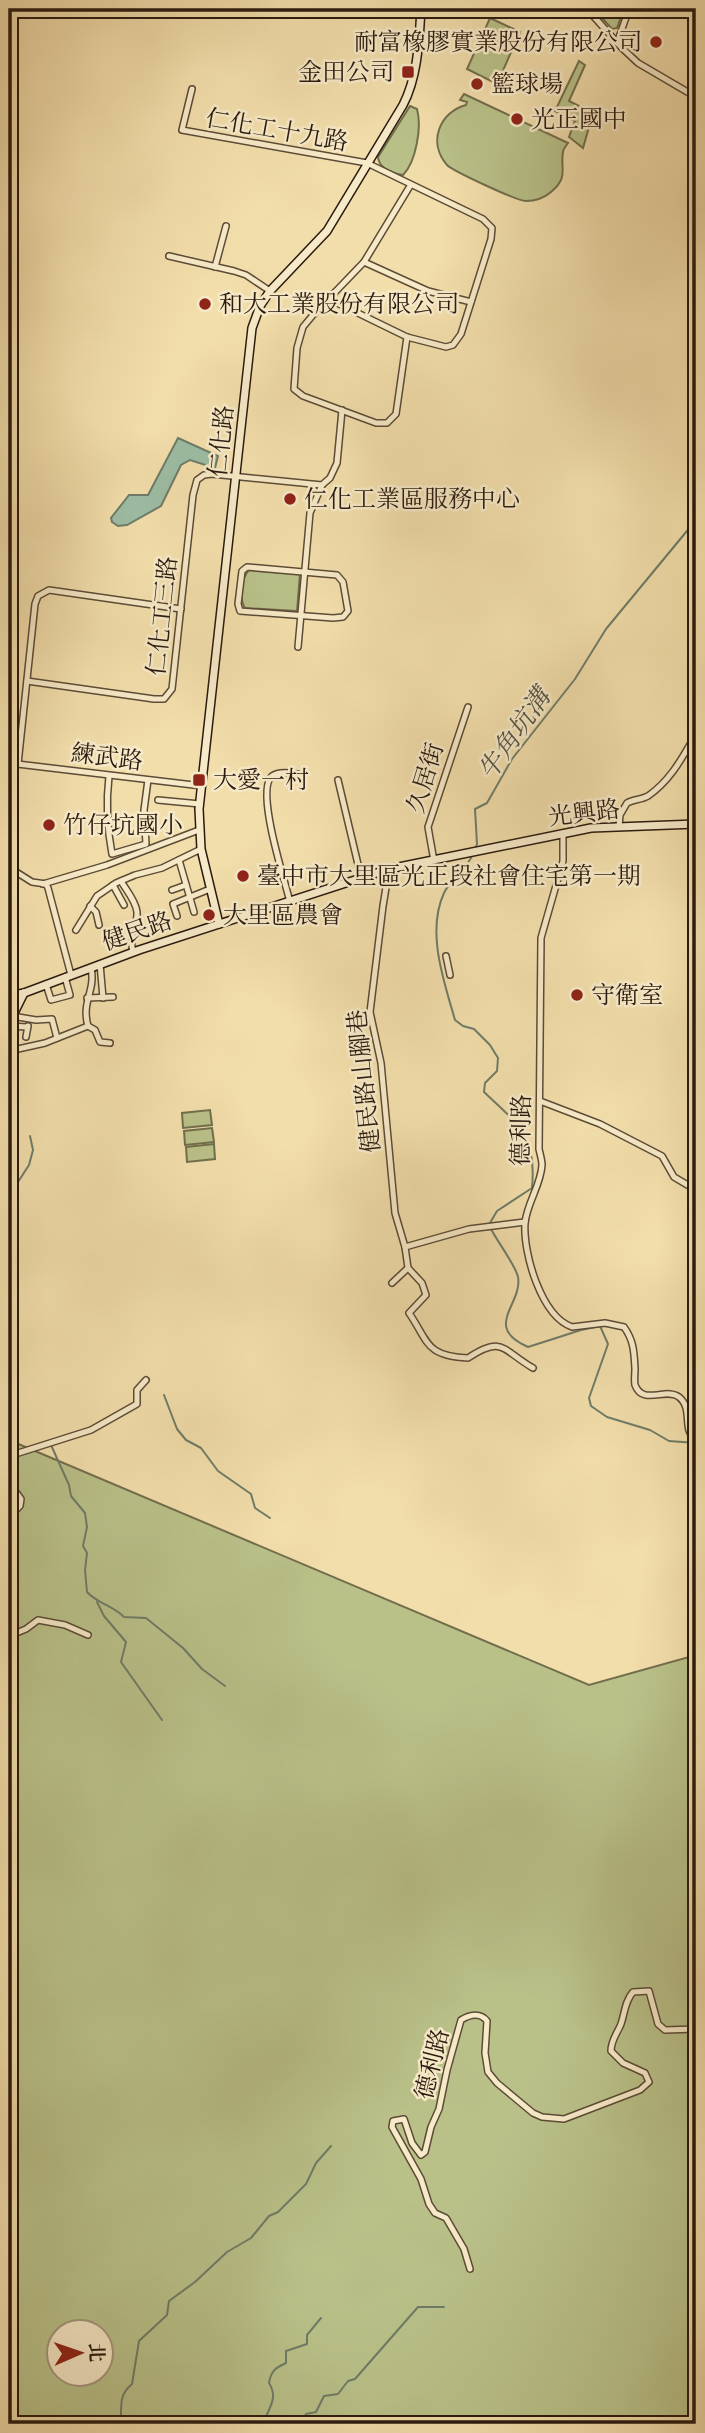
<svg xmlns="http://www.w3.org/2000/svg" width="705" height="2433" font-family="'IM FELL Great Primer','Noto Serif TC',serif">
<rect width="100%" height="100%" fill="#f2deab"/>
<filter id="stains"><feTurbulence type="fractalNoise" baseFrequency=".00286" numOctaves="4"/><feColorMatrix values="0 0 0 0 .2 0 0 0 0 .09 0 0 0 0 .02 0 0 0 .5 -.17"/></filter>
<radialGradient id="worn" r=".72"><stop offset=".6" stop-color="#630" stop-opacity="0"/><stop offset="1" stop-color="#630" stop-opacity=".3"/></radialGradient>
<g fill="#b9c189" stroke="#726e4c" stroke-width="2" fill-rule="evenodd">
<polygon points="594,9 624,9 617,28 612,29"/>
<polygon points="490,18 520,32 497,84 467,69"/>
<polygon points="579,61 585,65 569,101 593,113 583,148 569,137 575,121 555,111"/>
<path d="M 464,94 L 568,143 C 566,146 563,149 563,152 C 560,169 569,177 551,192 C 544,198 535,201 526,201 C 517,201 453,171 447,165 C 427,142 440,112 466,105 L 467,102 L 460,100 Z"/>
<path d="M 410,106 L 417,109 C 422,127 416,162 403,175 C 392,173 379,169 378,157 Z"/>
<path d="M 249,570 L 300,574 L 297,611 L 245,608 C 239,599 241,578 249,570 Z"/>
<polygon points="210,1110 212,1125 183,1128 182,1113"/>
<polygon points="212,1128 214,1142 185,1145 184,1131"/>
<polygon points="214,1144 215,1159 187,1162 186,1147"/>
<path d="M 9,1440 L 589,1685 L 696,1655 L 696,2424 L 9,2424 ZM 60,2332 L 102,2332 L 102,2374 L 60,2374 Z"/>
</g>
<polygon fill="#9cbda4" stroke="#6e7c68" stroke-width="2" points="178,438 218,456 215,468 190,460 181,465 161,506 127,525 118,526 112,522 111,518 129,495 148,495"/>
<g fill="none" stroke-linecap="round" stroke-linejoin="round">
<g stroke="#6e7c68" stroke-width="2">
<polyline points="475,849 477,844 475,809 487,803 512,759 575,679 606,629 696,520"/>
<path d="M 473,854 C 467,869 451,878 444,893 C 426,932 444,981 455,1020 L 463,1026 L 474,1029 L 490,1045 L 498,1058 L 497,1071 L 485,1083 L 484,1092 C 518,1124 537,1136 532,1188 L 497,1211 L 490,1223"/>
<polyline points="9,1196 29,1165 33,1150 30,1136"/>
<path d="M 491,1229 C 497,1241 516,1266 518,1277 C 523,1304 482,1327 528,1347 L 581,1330 L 600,1326 L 608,1344 L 589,1398 L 591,1406 L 607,1417 L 650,1430 L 669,1441 L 696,1443"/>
<polyline points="164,1395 177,1429 186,1440 201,1448 218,1471 251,1494 255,1508 270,1518"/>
<path d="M 51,1445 L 69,1485 L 71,1496 L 85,1513 L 87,1527 L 83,1546 L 87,1553 L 85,1570 L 87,1592 C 98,1604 112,1605 124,1617 L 146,1618 L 183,1648 L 202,1669 L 225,1686"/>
<polyline points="97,1602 104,1616 126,1642 121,1662 162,1720"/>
<path d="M 106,2424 L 121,2418 C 121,2403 120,2394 132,2384 L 139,2341 L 167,2315 L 169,2301 L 195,2282 L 227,2252 L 251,2238 L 269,2216 L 278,2212 L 306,2184 L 316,2163 L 331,2146"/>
<path d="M 263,2424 C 268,2409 279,2398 269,2383 C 271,2371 275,2368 286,2363 L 286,2351 L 307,2344 L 307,2335 L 321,2318"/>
<polyline points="300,2424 306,2414 316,2412 324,2396 338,2394 348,2381 355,2379 418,2307 444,2307"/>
</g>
<g stroke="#5c4b36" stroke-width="8">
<g id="street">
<polyline points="587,9 622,48 638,63 696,97"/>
<polyline points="617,43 629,9"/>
<polyline points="192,89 182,130 367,163 483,219 492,228 491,239 461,334 453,345 446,347 407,337 329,299"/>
<polyline points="169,256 234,271 246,275 270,291"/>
<polyline points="364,262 428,291 471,302"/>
<polyline points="215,267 226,226"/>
<polyline points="407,337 396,414 387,423 376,423 303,396 294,389 297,348 303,327 313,315 364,262 410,186"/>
<polygon points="247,567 337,575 343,582 348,611 343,617 333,618 240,611 238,604 242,571"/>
<polyline points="298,647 310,513 322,485 330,478 337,463 342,410"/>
<polyline points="27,681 154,699 164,699 172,689 193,495 197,480 204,475 212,474 322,485"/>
<polyline points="9,763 202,786"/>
<polyline points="18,764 35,604 38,596 49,590 181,609"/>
<path d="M 109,776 C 106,802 107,828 112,854 L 146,844 L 144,810 L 148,780"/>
<polyline points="338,780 361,877"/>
<polyline points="158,800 200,804"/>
<path d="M 619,827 L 620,815 L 627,803 C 634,799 641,800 648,796 C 671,780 682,758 696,734"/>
<path d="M 563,833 L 563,861 L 541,938 L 539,1149 C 540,1154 542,1160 542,1165 C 541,1185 527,1203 525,1223 C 523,1253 541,1316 572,1327 L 605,1323 L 624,1327 C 634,1341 634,1352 635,1369 C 635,1374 634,1380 635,1385 C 643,1406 666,1387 679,1397 C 694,1409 681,1431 696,1439"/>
<polyline points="179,860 194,912"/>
<polyline points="434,861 428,827 468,707"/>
<polyline points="389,869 383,906 370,1012 381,1063 395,1213 405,1247"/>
<polyline points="13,870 32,882 46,884 48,888 71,975"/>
<path d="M 121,881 C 126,890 136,901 137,912 C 138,926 128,934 133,952"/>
<polyline points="43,884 107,865 199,830"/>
<polyline points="113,885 124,905"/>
<polyline points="172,890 186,885"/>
<path d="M 290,902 C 285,881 255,790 272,776 C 279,771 291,773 298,774"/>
<polyline points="90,906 96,912 99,925"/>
<polyline points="177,916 173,904 210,889"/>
<polyline points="76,930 97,896 116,883 135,875 162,868 201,849"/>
<polyline points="446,956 450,975"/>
<polyline points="100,964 103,998"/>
<path d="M 91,968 C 96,991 81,1001 88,1026 L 95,1030 L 100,1042 L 110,1043"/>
<polyline points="46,984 51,1000 70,995 65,977"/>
<polyline points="87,998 113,997"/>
<polyline points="12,1016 36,1020 52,1019 57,1038"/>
<polyline points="9,1026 27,1027"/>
<polyline points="26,1037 28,1026"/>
<polyline points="9,1051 45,1043 88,1026"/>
<polyline points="540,1101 600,1124 662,1156 674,1177 696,1190"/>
<path d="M 408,1268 L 422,1283 L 426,1295 L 409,1313 C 429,1342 425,1356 468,1358 C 503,1335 502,1350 533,1368"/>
<polyline points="392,1283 408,1268 405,1247 469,1229 525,1222"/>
<polyline points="9,1456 91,1430 137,1404 137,1390 146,1380"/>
<polyline points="9,1483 21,1499 20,1506 9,1517"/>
<polyline points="9,1636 26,1629 38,1620 65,1625 88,1635"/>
<path d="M 470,2269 L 464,2249 L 446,2218 L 435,2213 L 429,2204 L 421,2179 L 392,2127 L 393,2121 L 404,2119 L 412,2143 L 421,2155 L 425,2152 L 431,2127 L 439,2109 L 447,2070 L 461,2020 C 469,2015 480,2012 487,2021 L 485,2053 L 488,2072 L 497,2083 L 533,2113 L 542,2117 L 564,2119 L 640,2090 L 649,2082 L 645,2073 L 623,2063 L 611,2051 C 611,2040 617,2034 621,2024 C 625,2012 625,2001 633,1992 L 649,1991 L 658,2024 L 665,2030 L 696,2029"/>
</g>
</g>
<g stroke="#2a1a0f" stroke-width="10">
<g id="secondary">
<path d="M 219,924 L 201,849 L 199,809 L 252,328 L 260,306 L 270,291 L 327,231 L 403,105 C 418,76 419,41 421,9"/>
<polyline points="9,996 24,993 139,950 389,869 591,828 696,824"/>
<polyline points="9,1023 24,993"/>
</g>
</g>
<use href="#street" stroke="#f7eac8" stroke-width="5"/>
<use href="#secondary" stroke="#f7eac8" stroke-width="7"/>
</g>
<g fill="#8f2418" stroke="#f7eac8" stroke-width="2.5">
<circle cx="656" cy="42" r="7"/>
<rect x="401" y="65" width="14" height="14" rx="3.5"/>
<circle cx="477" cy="84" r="7"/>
<circle cx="517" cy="119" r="7"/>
<circle cx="205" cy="304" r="7"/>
<circle cx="290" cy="499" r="7"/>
<rect x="192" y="773" width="14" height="14" rx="3.5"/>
<circle cx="49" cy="825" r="7"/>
<circle cx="243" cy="876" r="7"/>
<circle cx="209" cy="915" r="7"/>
<circle cx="577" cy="995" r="7"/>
</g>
<g text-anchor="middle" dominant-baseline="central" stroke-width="5" stroke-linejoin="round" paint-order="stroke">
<g font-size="24" fill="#2a1a0f" stroke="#f7eac8" text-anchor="start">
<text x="642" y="42" text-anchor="end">耐富橡膠實業股份有限公司</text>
<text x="394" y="72" text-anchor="end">金田公司</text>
<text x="491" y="84">籃球場</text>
<text x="531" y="119">光正國中</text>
<text x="219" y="304">和大工業股份有限公司</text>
<text x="304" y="499">仁化工業區服務中心</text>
<text x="213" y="780">大愛一村</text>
<text x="63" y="825">竹仔坑國小</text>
<text x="257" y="876">臺中市大里區光正段社會住宅第一期</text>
<text x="223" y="915">大里區農會</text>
<text x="591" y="995">守衛室</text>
</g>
<g font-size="24" fill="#2a1a0f" stroke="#f7eac8">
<text transform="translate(277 130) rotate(10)">仁化工十九路</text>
<text transform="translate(221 441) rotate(-84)">仁化路</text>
<text transform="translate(162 616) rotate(-84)">仁化工三路</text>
<text transform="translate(107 757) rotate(7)">練武路</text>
<text transform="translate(425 778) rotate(-73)">久居街</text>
<text transform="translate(584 813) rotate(-7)">光興路</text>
<text transform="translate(137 931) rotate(-19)">健民路</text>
<text transform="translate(364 1081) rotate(-96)">健民路山腳巷</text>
<text transform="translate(521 1130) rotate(-89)">德利路</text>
<text transform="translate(432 2064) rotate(-76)">德利路</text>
</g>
<g font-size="26" font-style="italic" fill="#525343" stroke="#f7eac8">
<text transform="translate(514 734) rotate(-55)">牛角坑溝</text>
</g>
</g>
<rect width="705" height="2433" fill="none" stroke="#f2deab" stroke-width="35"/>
<rect x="10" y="10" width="684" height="2412" fill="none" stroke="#2a1a0f" stroke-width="3.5"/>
<rect x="18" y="18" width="670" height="2398" fill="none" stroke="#2a1a0f" stroke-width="2"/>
<g transform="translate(80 2353) rotate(88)"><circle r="33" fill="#f7eac8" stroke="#a5977e" stroke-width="2"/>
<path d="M0-5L12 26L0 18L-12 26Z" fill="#8f2418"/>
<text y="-10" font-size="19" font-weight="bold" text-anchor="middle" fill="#2a1a0f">北</text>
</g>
<rect width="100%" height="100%" filter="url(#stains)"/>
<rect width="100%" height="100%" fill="url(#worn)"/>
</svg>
